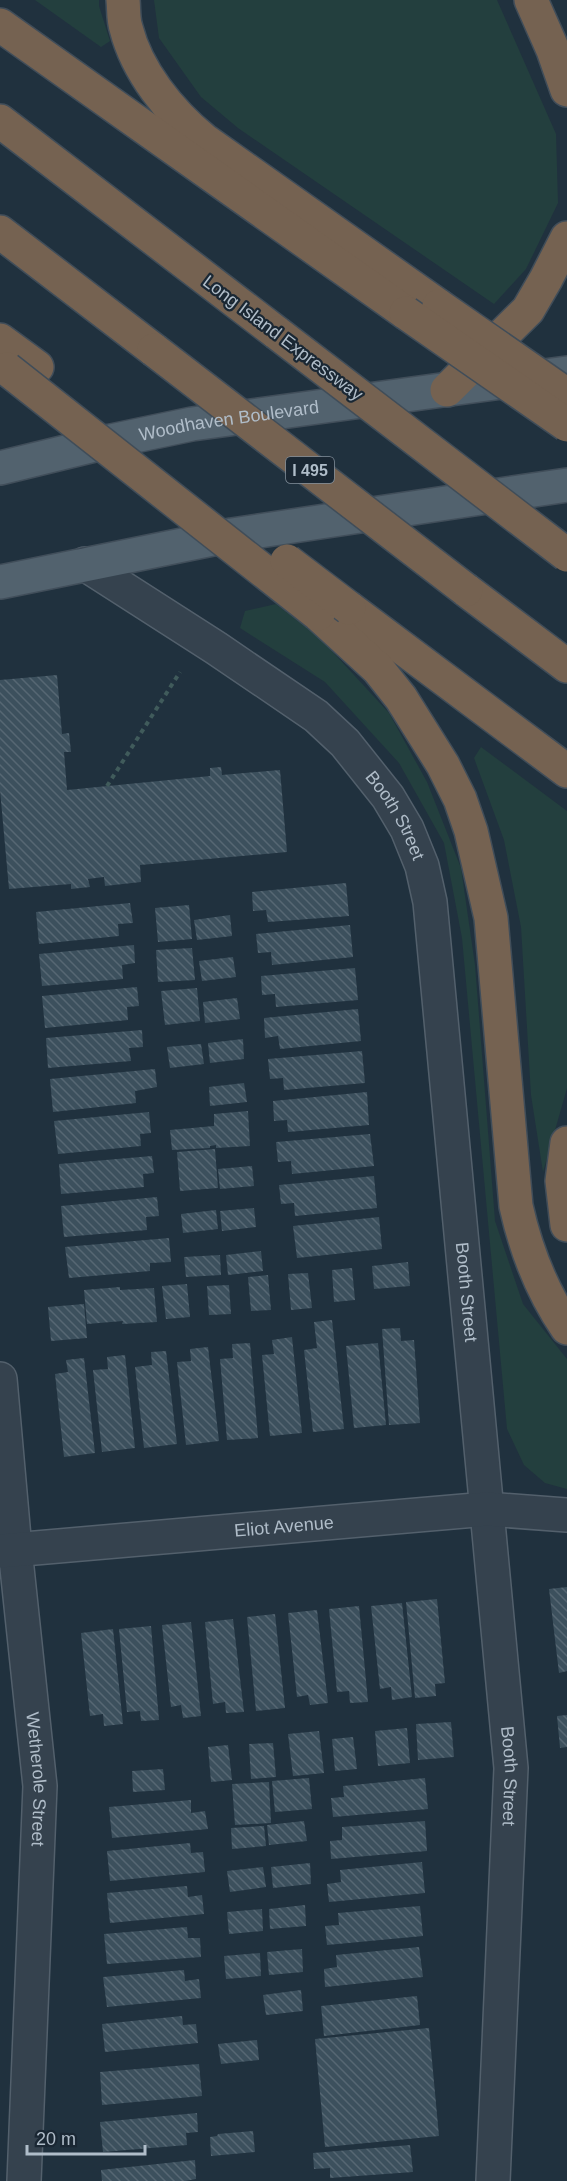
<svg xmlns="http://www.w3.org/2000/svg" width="567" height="2181" font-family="Arial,sans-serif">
<defs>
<pattern id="building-back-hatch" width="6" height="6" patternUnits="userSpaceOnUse" patternTransform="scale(1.5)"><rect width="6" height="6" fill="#3c505d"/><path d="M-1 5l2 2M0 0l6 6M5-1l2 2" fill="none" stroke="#566773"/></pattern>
</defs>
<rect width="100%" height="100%" fill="#20313e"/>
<g fill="#233f3e">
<polygon points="35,0 99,0 99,6 110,41 101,47"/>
<polygon points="154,0 497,0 556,134 558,203 526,269 494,304 238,128 201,97 159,38"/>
<polygon points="276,604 319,637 389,713 427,782 461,868 475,965 495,1221 523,1304 567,1359 567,1489 545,1483 524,1465 507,1429 462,938 444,843 399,763 325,682 240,628 245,611"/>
<polygon points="481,747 567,811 567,1088 543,1172 531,1095 521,927 504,840 474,758"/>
</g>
<g fill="url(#building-back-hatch)">
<polygon points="57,675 62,734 69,733 71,752 64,752 67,790 210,776 210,768 221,767 222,775 280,770 287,852 140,865 141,882 105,886 104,877 88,879 90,887 71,889 71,884 9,889 0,790 0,680"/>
<polygon points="346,883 349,916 268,922 266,910 253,911 252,892"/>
<polygon points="130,903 133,923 118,924 119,936 39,944 36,912"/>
<polygon points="189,905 192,939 158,942 155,908"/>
<polygon points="230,915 232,936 197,940 194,920"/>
<polygon points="350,925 353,957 272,965 271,952 258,953 256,934"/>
<polygon points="134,945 135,963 122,965 123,979 42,986 39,954"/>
<polygon points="192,948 195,980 158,982 156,950"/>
<polygon points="233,957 236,977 202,981 199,961"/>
<polygon points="355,968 358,1000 276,1007 275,994 262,995 261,976"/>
<polygon points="137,987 139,1006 127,1007 128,1020 45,1028 42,996"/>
<polygon points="197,988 200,1021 165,1025 161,991"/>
<polygon points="237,998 240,1019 205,1023 203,1002"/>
<polygon points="358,1009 361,1041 280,1049 278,1036 265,1038 264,1018"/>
<polygon points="142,1030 143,1047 129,1048 131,1061 48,1068 46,1038"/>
<polygon points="243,1039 244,1059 210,1063 208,1043"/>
<polygon points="201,1044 204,1064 170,1068 167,1047"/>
<polygon points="362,1051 365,1083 284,1090 283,1078 270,1079 268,1059"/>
<polygon points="155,1069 157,1087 135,1091 136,1103 53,1112 50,1079"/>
<polygon points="244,1083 247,1102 210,1106 209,1087"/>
<polygon points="367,1092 369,1125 288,1132 287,1120 274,1121 273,1101"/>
<polygon points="248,1111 250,1146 216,1148 216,1145 210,1146 210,1148 172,1150 170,1130 214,1126 214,1114"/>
<polygon points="149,1112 151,1133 140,1134 141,1146 58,1154 54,1121"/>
<polygon points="370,1134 374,1166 292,1174 291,1161 278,1162 276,1142"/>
<polygon points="215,1149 218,1188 180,1191 177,1152"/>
<polygon points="152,1156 154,1173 143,1174 144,1187 61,1194 59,1164"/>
<polygon points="252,1166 254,1186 220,1189 218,1169"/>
<polygon points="374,1176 377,1208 295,1216 294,1203 281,1204 279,1185"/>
<polygon points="157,1197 159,1216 146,1217 147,1230 64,1237 61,1206"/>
<polygon points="254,1208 256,1227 222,1231 220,1211"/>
<polygon points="216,1210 218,1229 183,1233 181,1214"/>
<polygon points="379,1217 382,1249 297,1258 293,1226"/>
<polygon points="169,1238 171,1262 150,1263 150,1271 69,1278 65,1247"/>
<polygon points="261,1251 263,1271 228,1275 226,1255"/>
<polygon points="220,1255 221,1275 186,1277 184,1257"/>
<polygon points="408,1262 410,1286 374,1289 372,1266"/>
<polygon points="352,1268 355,1300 334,1302 332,1270"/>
<polygon points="308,1273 312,1308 291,1310 288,1274"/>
<polygon points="268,1275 271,1310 251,1311 248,1277"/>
<polygon points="187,1284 190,1317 166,1319 162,1286"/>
<polygon points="229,1285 231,1314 209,1315 207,1286"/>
<polygon points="120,1287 120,1290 154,1288 157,1322 122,1324 123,1321 87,1324 84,1290"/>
<polygon points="84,1304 87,1338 51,1341 48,1307"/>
<polygon points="332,1320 344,1429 313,1432 304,1350 317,1348 314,1322"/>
<polygon points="400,1328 401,1341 414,1340 420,1423 389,1425 382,1329"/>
<polygon points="292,1337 302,1433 270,1436 262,1355 274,1354 272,1340"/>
<polygon points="250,1343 258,1438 227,1440 220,1359 233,1358 232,1344"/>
<polygon points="378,1343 386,1425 354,1428 346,1346"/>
<polygon points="208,1347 219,1441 186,1445 177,1362 191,1361 190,1349"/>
<polygon points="166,1351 177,1444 144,1448 135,1367 152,1365 151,1352"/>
<polygon points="125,1355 135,1448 102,1452 93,1370 108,1369 107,1357"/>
<polygon points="84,1358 95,1453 64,1457 55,1374 68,1372 66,1360"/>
<polygon points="567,1587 567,1671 559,1673 549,1589"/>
<polygon points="437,1599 445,1683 435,1684 436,1696 415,1698 406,1602"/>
<polygon points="402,1603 412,1697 392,1700 391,1687 380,1689 371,1606"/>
<polygon points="359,1606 368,1702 350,1703 349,1691 337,1692 329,1609"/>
<polygon points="317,1610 328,1703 310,1705 308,1695 297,1697 288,1613"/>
<polygon points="275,1614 285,1708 256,1711 247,1617"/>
<polygon points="233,1619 244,1712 226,1713 225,1702 213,1704 205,1622"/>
<polygon points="191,1622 201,1716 183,1718 181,1705 171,1707 162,1625"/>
<polygon points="151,1626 159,1720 141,1721 140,1711 127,1712 119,1629"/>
<polygon points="113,1629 123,1724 104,1726 103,1714 90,1716 81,1633"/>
<polygon points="567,1715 567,1747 560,1748 557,1716"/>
<polygon points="451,1722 454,1757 418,1760 416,1724"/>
<polygon points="407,1728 410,1763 378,1766 375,1731"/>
<polygon points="319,1731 324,1773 293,1776 288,1734"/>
<polygon points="353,1737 357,1769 335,1771 332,1739"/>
<polygon points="273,1743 276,1777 251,1779 249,1744"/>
<polygon points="228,1745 232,1780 211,1782 208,1747"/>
<polygon points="163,1769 165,1790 133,1792 132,1771"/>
<polygon points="309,1778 312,1809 275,1812 272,1781"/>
<polygon points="425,1778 428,1809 333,1817 331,1798 344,1797 343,1786"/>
<polygon points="269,1782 271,1823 235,1825 232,1784"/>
<polygon points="191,1800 191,1813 205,1811 208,1829 112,1838 109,1807"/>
<polygon points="304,1821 307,1841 269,1845 267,1825"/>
<polygon points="425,1821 427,1851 331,1859 330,1841 342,1840 342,1827"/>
<polygon points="264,1826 266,1846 232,1849 231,1828"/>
<polygon points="190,1843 191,1853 203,1852 205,1872 110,1881 107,1851"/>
<polygon points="422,1862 425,1893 329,1902 327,1884 341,1882 340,1870"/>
<polygon points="310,1863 311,1884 273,1888 271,1867"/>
<polygon points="263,1867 266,1887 230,1892 227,1871"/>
<polygon points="187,1886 188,1897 202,1895 204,1914 110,1923 107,1893"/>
<polygon points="305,1905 306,1926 270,1929 269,1909"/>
<polygon points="420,1906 423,1936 327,1945 325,1926 339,1925 338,1913"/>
<polygon points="262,1909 263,1931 229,1934 227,1912"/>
<polygon points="187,1927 188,1938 200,1938 201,1957 107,1964 104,1934"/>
<polygon points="419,1947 423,1977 325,1987 324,1969 337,1967 336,1955"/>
<polygon points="302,1949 303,1972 269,1975 267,1952"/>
<polygon points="260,1953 261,1976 226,1979 224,1956"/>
<polygon points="184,1970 185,1981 199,1979 201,1998 107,2007 103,1977"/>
<polygon points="301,1990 303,2011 266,2015 263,1995"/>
<polygon points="417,1996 420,2025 324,2036 321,2006"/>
<polygon points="182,2016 183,2025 196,2024 198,2043 105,2052 102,2024"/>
<polygon points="429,2028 439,2136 325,2147 315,2039"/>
<polygon points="257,2040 259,2060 221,2064 218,2044"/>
<polygon points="199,2064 202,2096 102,2105 100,2072"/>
<polygon points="197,2113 198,2132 186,2133 187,2145 103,2152 100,2122"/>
<polygon points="253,2131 255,2152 211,2156 210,2137 217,2136 218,2134"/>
<polygon points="410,2145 413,2172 330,2178 330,2168 314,2169 313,2153"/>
<polygon points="195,2160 196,2179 185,2181 102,2181 101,2170"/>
</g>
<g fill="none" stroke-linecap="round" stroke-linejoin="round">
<g stroke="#53606c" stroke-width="36">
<g id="street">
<path id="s1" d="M 85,564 L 216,648 L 316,716 L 345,743 L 388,797 L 407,829 L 422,866 L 430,902 L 511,1768 L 493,2181"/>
<path id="s2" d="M 0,1379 L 15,1549 L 40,1786 L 24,2181"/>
<path id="s3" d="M 0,1551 L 487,1509 L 567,1515"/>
</g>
</g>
<g stroke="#414e5a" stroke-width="36">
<g id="primary">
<path id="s4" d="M 0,468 L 111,441 L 192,424 L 567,373"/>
<polyline points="0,582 232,535 567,485"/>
</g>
</g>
<g stroke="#404d59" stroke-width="36">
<g id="highway">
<path d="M 123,0 C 124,9 123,19 126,28 C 137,72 170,112 204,140 L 439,306"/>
<polyline points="531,0 553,50 567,90"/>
<polyline points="0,25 406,313"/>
<polyline points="0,121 277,333"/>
<polyline points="0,232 154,350"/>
<polyline points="0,340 37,367"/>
<polyline points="447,390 528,310 546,279 567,238"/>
<polyline points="466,590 567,666"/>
<polyline points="349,608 567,771"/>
<path d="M 318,614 L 378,669 L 401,698 L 443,765 L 460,799 L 471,831 L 491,918 L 516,1206 C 526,1251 541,1290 567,1328"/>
<polyline points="567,1143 562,1181 567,1225"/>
</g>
</g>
<polyline stroke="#405b5b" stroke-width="4" stroke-dasharray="4.5 4.5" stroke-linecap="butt" points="107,786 180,672"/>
<use href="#street" stroke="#35424e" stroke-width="33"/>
<use href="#primary" stroke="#52626e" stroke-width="33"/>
<use href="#highway" stroke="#756251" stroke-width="33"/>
<g stroke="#404d59" stroke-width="36" stroke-linecap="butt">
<g id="highway-bridge">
<polyline points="439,306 567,395"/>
<polyline points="406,313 567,425"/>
<polyline points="277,333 567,555"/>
<polyline points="154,350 466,590"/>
<polyline points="7,369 318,614"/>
<polyline points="287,561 349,608"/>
</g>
</g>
<use href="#highway-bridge" stroke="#756251" stroke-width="33"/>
</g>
<g text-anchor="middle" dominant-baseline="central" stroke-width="4.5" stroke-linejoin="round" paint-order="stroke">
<rect fill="#1a2733" stroke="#83909c" stroke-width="1.5" x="286" y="457" width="48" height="26" rx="4.5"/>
<g font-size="16" font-weight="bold" fill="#b0bdc9">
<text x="310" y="470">I 495</text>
</g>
<g font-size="18" fill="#b0bdc9" stroke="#1a2733">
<text transform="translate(283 338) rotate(37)">Long Island Expressway</text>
<text stroke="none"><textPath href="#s4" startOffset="234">Woodhaven Boulevard</textPath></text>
<text stroke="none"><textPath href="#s1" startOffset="405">Booth Street</textPath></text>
<text stroke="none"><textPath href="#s1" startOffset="891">Booth Street</textPath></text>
<text stroke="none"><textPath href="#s3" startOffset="285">Eliot Avenue</textPath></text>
<text stroke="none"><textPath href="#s1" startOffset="1377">Booth Street</textPath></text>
<text stroke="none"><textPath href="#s2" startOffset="402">Wetherole Street</textPath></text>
</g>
</g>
<path d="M27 2145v9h118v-9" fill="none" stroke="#b0bdc9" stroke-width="3"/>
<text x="36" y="2145" font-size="18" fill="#b0bdc9" stroke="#1a2733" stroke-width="4.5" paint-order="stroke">20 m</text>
</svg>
